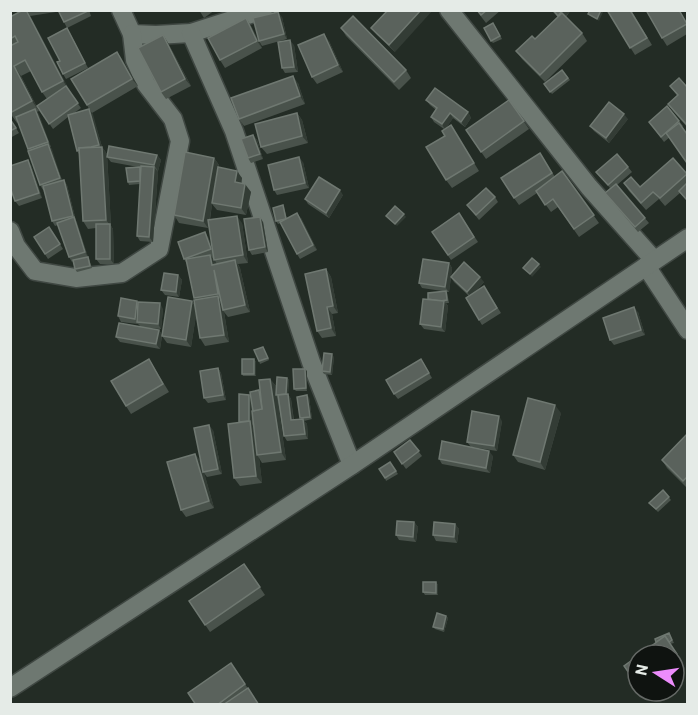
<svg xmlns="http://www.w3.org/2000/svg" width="698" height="715" font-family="Barlow,sans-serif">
<rect width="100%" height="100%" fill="#232c25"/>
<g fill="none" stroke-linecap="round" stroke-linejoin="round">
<g stroke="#404843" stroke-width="21">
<g id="minor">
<polyline points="121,10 132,34 156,35 191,33 263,10"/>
<polyline points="449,10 589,187 654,260"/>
<polyline points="191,33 234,131 311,362 352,465"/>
<polyline points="10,231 16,246 35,271 76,278 122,273 159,249 180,141 173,119 146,84 135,60 132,34"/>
<polyline points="646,266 688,330"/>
<polyline points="10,688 352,465 688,238"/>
</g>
</g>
<use href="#minor" stroke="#6e7871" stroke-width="18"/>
</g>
<g fill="#49524b">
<polygon points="23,10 56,10 56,12 30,16 69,91 81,108 74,113 89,109 87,105 117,52 138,86 92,113 102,147 107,154 111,226 113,229 114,264 100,264 96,259 96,228 88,229 83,221 79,154 77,151 68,117 53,129 37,106 47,99 42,92 31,71 21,76 39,111 37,112 51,147 50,147 62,180 67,185 76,221 88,257 89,259 92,268 77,272 75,269 73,261 72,262 69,257 58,225 55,226 52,221 44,190 43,190 40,185 29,151 18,122 17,123 10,113 10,17"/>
<polygon points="58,10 89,10 91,16 67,28"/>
<polygon points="199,10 215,10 204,18"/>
<polygon points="388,10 395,52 377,35 371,28"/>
<polygon points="476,10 501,10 486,23"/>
<polygon points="551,10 571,10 566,17 582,33 587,41 545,82 522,59 516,51 535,39 558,17"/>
<polygon points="607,10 631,10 652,45 635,55"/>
<polygon points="282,17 287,39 262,46 259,41"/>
<polygon points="687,23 687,34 667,46 662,38"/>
<polygon points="251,26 262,48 225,68 220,60"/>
<polygon points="495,26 502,39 493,43 491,41"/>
<polygon points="341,28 406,70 411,78 399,90 346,36"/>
<polygon points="70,33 88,68 66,79 63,74 60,61"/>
<polygon points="163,35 168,43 191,86 166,99 161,92"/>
<polygon points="329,41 343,72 317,84 312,77"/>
<polygon points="294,45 298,72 285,73 282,68"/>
<polygon points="562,70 570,80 552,94 544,84"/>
<polygon points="298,83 305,104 244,126 239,119"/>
<polygon points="670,86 687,87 687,127 673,111 668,104 677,95"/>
<polygon points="426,100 468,112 471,118 465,127 453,118 446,128 451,125 479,171 452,188 446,180 444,129 434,122 431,117 436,110 430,105"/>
<polygon points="509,100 529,129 486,159 466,130"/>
<polygon points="297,113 302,120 308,143 267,154 261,147"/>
<polygon points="10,118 19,133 10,138"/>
<polygon points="628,119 609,143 594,131 590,126"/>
<polygon points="679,121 683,126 664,142 649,122"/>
<polygon points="253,135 257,140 263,159 251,163 248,158"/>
<polygon points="540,153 555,177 562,171 599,223 579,237 558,207 551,212 537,193 519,205 514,198"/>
<polygon points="157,155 161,160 158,171 157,170 158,172 153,242 140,241 137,236 140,184 129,185 128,182 138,167 111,162 107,157"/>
<polygon points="214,158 219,165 219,167 242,178 241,184 251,192 246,215 217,210 212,204 210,220 242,223 248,263 238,264 240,268 250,312 228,317 224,312 229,342 205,346 200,338 196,315 191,347 167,343 162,336 160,349 120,342 116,337 140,326 138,324 121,322 118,316 138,302 163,309 161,329 148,328 159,330 162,335 192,301 195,305 195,300 194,298 187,264 184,259 208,237 212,247 209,225 208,228 179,223 174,215"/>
<polygon points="673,158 687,175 687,201 680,193 665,206 659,199 646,210 629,191 624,183 640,187"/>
<polygon points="303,162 309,188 277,195 274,190"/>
<polygon points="31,165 42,198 19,206 15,201"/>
<polygon points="628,167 632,172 617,185 649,223 638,232 605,193 610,188 596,172"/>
<polygon points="343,195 329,218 308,204 305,199"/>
<polygon points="495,197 498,202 479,220 467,205"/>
<polygon points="284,208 287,219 301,218 317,250 300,259 297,254 281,223 278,224 276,221"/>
<polygon points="459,213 478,242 451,260 432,232"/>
<polygon points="263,222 268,252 252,255 249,250"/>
<polygon points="49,227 63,249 48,259 34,237"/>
<polygon points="449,263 452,268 451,276 484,282 475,292 488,292 501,313 482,325 479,320 469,296 454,282 451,277 449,292 447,292 449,303 446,303 448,306 445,332 424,329 420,324 428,299 442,291 422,288 419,283"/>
<polygon points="326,269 331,277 338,313 332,314 336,336 322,338 317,331"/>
<polygon points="178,275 182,280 179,297 165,295 161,290"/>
<polygon points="638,312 645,335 614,345 610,340"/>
<polygon points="263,347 269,360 260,364 259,361"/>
<polygon points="334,357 332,375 324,374 322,371"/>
<polygon points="149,359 169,392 131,414 126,406"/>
<polygon points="254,359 256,362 256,376 243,376 242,374"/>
<polygon points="421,359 432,378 398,399 394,394"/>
<polygon points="218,368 221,373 226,400 208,403 204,398"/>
<polygon points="307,371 307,391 296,391 294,389"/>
<polygon points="287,378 289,380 288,394 291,399 294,420 301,419 309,397 312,419 304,421 307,424 308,439 287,441 284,436 277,397 286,460 262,463 259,458 262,483 240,486 234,478 249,395 259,390 260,393 270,379 276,386 276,391"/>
<polygon points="561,413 545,470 518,462 513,455"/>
<polygon points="502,421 497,451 471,447 467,442"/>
<polygon points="213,430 222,474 207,477 204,473 214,508 186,517 181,510"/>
<polygon points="687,434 687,488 667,468 662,460"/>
<polygon points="410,440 422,456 406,469 394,452"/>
<polygon points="493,456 490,473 442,464 439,459"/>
<polygon points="390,462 398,474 386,481 385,478"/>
<polygon points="663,490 671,500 658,512 649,503"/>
<polygon points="414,522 418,527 416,542 399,540 396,535"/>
<polygon points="455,524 459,529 457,543 436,541 433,535"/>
<polygon points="244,564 265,595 210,632 189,601"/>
<polygon points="436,582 438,585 438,595 425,595 423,592"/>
<polygon points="446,616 448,618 444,632 435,629 433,627"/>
<polygon points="670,635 674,643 670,644 682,661 674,667 674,655 656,643"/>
<polygon points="231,663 259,705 196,705"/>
</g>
<g fill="#333c35">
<polygon points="27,10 32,19 70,91 63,81"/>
<polygon points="421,10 433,10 395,52 389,45"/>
<polygon points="563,10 571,10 562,21 558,16"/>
<polygon points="601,10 604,10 599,21 597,19"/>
<polygon points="278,12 282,17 287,39 284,34"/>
<polygon points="246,18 251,26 262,48 257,41"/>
<polygon points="324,34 329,41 343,72 338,65"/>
<polygon points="163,35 168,43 191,86 185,79"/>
<polygon points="290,40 294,45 298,72 294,67"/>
<polygon points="117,52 122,59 138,86 132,79"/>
<polygon points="14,66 21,76 39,111 32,101"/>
<polygon points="293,76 298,83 305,104 300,96"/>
<polygon points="35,109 39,114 51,147 48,142"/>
<polygon points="89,109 93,114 102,147 107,154 111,226 113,229 114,264 110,259 110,225 106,220 102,149 99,145"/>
<polygon points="468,112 471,118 465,127 461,122"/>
<polygon points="297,113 302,120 308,143 302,136"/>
<polygon points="450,113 453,118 445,130 442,124"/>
<polygon points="624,114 628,119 609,143 606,138"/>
<polygon points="253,135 257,140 263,159 260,154"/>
<polygon points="48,144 52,149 63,184 60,178"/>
<polygon points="157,155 161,160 158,171 154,165"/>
<polygon points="299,157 303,162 309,188 305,183"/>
<polygon points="214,158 219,165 208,228 203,221"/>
<polygon points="28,160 31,165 42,198 39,193"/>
<polygon points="154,167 158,172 153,242 149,237"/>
<polygon points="237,171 242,178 240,190 235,182"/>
<polygon points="64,180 67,185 76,221 73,216"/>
<polygon points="245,184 251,192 246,215 241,208"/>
<polygon points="340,190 343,195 329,218 326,213"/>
<polygon points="297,213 301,218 317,250 313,245"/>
<polygon points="404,214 406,217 397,226 395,224"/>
<polygon points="237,216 242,223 248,263 243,255"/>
<polygon points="74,217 77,222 88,257 85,252"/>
<polygon points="260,217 263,222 268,252 265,247"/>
<polygon points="205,232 208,237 215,254 211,249"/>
<polygon points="210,255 216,262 218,273 212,265"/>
<polygon points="235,260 240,268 250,312 245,305"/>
<polygon points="449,263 452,268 449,292 445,287"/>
<polygon points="539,264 541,267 532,277 530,274"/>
<polygon points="326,269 331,277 338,313 333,306"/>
<polygon points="178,275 182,280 179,297 176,292"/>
<polygon points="480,277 484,282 471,297 467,292"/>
<polygon points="218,296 223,304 223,310 224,312 229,342 224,335"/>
<polygon points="137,301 141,306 137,322 138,324 135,319"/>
<polygon points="192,301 197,309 191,347 186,340"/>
<polygon points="444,301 448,306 445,332 441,327"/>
<polygon points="160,303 163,309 161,329 158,324"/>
<polygon points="327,307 332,314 336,336 331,328"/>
<polygon points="634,307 638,312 645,335 641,330"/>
<polygon points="159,330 162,335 160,349 156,344"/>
<polygon points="332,354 334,357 332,375 330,372"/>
<polygon points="254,359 256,362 256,376 254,374"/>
<polygon points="218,368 221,373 226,400 223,395"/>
<polygon points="305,369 307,371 307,391 306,388"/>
<polygon points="287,378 289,380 288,394 291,399 294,425 291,420 286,396"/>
<polygon points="270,379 276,386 277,395 276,395 277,397 286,460 281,452"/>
<polygon points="249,395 253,400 252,424 255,428 257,455 259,458 262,483 256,476 249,422"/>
<polygon points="307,395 309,397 312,419 310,417"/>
<polygon points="555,405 561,413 545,470 540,462"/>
<polygon points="499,416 502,421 497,451 494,446"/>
<polygon points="303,419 307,424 308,439 305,434"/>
<polygon points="209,425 213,430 222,474 218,469"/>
<polygon points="489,451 493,456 490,473 486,468"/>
<polygon points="195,454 201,461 214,508 209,501"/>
<polygon points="414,522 418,527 416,542 413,537"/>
<polygon points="455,524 459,529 457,543 454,537"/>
<polygon points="436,582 438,585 438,595 436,593"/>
<polygon points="446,616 448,618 444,632 443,629"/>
</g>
<g fill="#5a625c" stroke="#6f7871" stroke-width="1.5">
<polygon points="23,10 26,10 63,81 42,92 25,60 14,66 32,101 10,113 10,46 18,42 15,36 10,39 10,17"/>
<polygon points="58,10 88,10 88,11 64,22"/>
<polygon points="388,10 421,10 389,45 371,28"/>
<polygon points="477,10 487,10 481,15"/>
<polygon points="553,10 563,10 558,16"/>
<polygon points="590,10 601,10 597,19 588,14"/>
<polygon points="607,10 630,10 647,38 630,48"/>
<polygon points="646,10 679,10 687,24 662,38"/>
<polygon points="278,12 284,34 259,41 253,18"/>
<polygon points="562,13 582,33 540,75 516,51 532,36 535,39"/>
<polygon points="353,16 406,70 394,82 341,28"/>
<polygon points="246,18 257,41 220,60 208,38"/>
<polygon points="493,23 500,36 491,41 484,28"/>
<polygon points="67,28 85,63 63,74 57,62 60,61 48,38"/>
<polygon points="324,34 338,65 312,77 298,45"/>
<polygon points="163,35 185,79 161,92 138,48"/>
<polygon points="290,40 294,67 282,68 278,42"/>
<polygon points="117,52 132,79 87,105 71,79"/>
<polygon points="562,70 568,78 550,92 544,84"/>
<polygon points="293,76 300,96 239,119 231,98"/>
<polygon points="679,78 687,87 687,125 668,104 678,95 670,86"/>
<polygon points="66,86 78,103 49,124 37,106"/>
<polygon points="435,88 468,112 461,122 450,113 442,124 431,117 437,108 426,100"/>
<polygon points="509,100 524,121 481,152 466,130"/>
<polygon points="609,102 624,114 606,138 590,126"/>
<polygon points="667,106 679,121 661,137 649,122"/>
<polygon points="35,109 48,142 28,149 16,117"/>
<polygon points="89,109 99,145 91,147 79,148 79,150 77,151 68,115"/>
<polygon points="297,113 302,136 261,147 255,124"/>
<polygon points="10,119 16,128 10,131"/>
<polygon points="679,123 687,134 687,163 666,133"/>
<polygon points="451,125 474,163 446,180 426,147 445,136 442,131"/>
<polygon points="253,135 260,154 248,158 241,139"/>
<polygon points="48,144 60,178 40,185 28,151"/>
<polygon points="109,146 157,155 154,165 107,157"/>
<polygon points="102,147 106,220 83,221 79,148"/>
<polygon points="185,152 214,158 203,221 174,215"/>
<polygon points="540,153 552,173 514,198 501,178"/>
<polygon points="617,154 628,167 608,185 596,172"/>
<polygon points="299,157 305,183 274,190 268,165"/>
<polygon points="673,158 687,174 660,198 653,192 641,203 624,183 631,177 640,187"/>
<polygon points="28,160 39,193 15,201 10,187 10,166"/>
<polygon points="141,166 154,167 149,237 137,236"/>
<polygon points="140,167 140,181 128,182 126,168"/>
<polygon points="218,167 237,171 235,182 245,184 241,208 212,203"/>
<polygon points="562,171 594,215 574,229 553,199 545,205 536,191"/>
<polygon points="319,177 340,190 326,213 305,199"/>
<polygon points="64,180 73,216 52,221 43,186"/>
<polygon points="687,183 687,200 679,191"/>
<polygon points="616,184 645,218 635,227 605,193"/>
<polygon points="486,188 495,197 476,215 467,205"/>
<polygon points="283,205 286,219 276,221 273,208"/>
<polygon points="395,206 404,214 395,224 386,216"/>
<polygon points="297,213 313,245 297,254 280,222"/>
<polygon points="459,213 474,237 448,255 432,232"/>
<polygon points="237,216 243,255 214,260 208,220"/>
<polygon points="74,217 85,252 69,257 57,223"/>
<polygon points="260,217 265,247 249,250 244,219"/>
<rect x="96" y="224" width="14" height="35"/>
<polygon points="49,227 60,244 45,254 34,237"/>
<polygon points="205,232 211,249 184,259 178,242"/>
<polygon points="210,255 212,265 235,260 245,305 223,310 214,270 218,294 194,298 186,259"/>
<polygon points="88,257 90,266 75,269 73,260"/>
<polygon points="532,258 539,264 530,274 523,268"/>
<polygon points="423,259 449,263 445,287 419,283"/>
<polygon points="464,262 480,277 467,292 451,277"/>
<polygon points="326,269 333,306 327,307 331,328 317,331 305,274"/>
<polygon points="164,273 178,275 176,292 161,290"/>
<polygon points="484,286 497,308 479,320 466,298"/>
<polygon points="446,291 447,300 440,301 428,299 428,293"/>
<polygon points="218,296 224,335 200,338 194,300"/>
<polygon points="168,297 192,301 186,340 162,336"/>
<polygon points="121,298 137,301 135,319 118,316"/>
<polygon points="423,299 444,301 441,327 420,324"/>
<polygon points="138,302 160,303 158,324 137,322"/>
<polygon points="634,307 641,330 610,340 603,318"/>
<polygon points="119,323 159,330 156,344 116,337"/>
<polygon points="263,347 268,358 259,361 254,350"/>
<polygon points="324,353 332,354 330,372 322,371"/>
<polygon points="149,359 163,384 126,406 111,381"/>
<rect x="242" y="359" width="12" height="15"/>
<polygon points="421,359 429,373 394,394 386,380"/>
<polygon points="218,368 223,395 204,398 200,371"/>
<polygon points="293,369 305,369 306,388 294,389"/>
<polygon points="277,377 287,378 286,394 276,395"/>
<polygon points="270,379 281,452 257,455 252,411 262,409 259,380"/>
<polygon points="259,390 262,409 253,411 250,392"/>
<polygon points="239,394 249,395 249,421 239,422"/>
<polygon points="288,394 291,420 303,419 305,434 284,436 278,395"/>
<polygon points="307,395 310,417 300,418 297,397"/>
<polygon points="528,398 555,405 540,462 513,455"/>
<polygon points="472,411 499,416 494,446 467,442"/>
<polygon points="250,421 256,476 234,478 228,424"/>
<polygon points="209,425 218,469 203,472 194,428"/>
<polygon points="687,434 687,477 683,481 662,460"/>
<polygon points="410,440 419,451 402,464 394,452"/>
<polygon points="442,441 489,451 486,468 439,459"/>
<polygon points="195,454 209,501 181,510 167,462"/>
<polygon points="390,462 396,471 385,478 379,469"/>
<polygon points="663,490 669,497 656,509 649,503"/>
<polygon points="397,521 414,522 413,537 396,535"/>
<polygon points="434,522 455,524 454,537 433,535"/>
<polygon points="244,564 260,587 205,625 189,601"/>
<polygon points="423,582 436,582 436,593 423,592"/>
<polygon points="437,613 446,616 443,629 433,627"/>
<polygon points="669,633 672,640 669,642 665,636 656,642 655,639"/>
<polygon points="665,636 677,654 674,656 639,655"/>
<polygon points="638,656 638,682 636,683 624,666"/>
<polygon points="231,663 245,684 217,705 196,705 188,693"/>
<polygon points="248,688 259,705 223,705"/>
</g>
<rect width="698" height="715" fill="none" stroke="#e5ebe7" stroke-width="24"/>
<g transform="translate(656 673) rotate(282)"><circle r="28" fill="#0f1310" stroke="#656966" stroke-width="1.5"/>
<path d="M0-4.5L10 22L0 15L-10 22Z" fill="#ec8cfb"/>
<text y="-9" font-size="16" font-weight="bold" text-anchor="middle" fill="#e5ebe7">N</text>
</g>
</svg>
